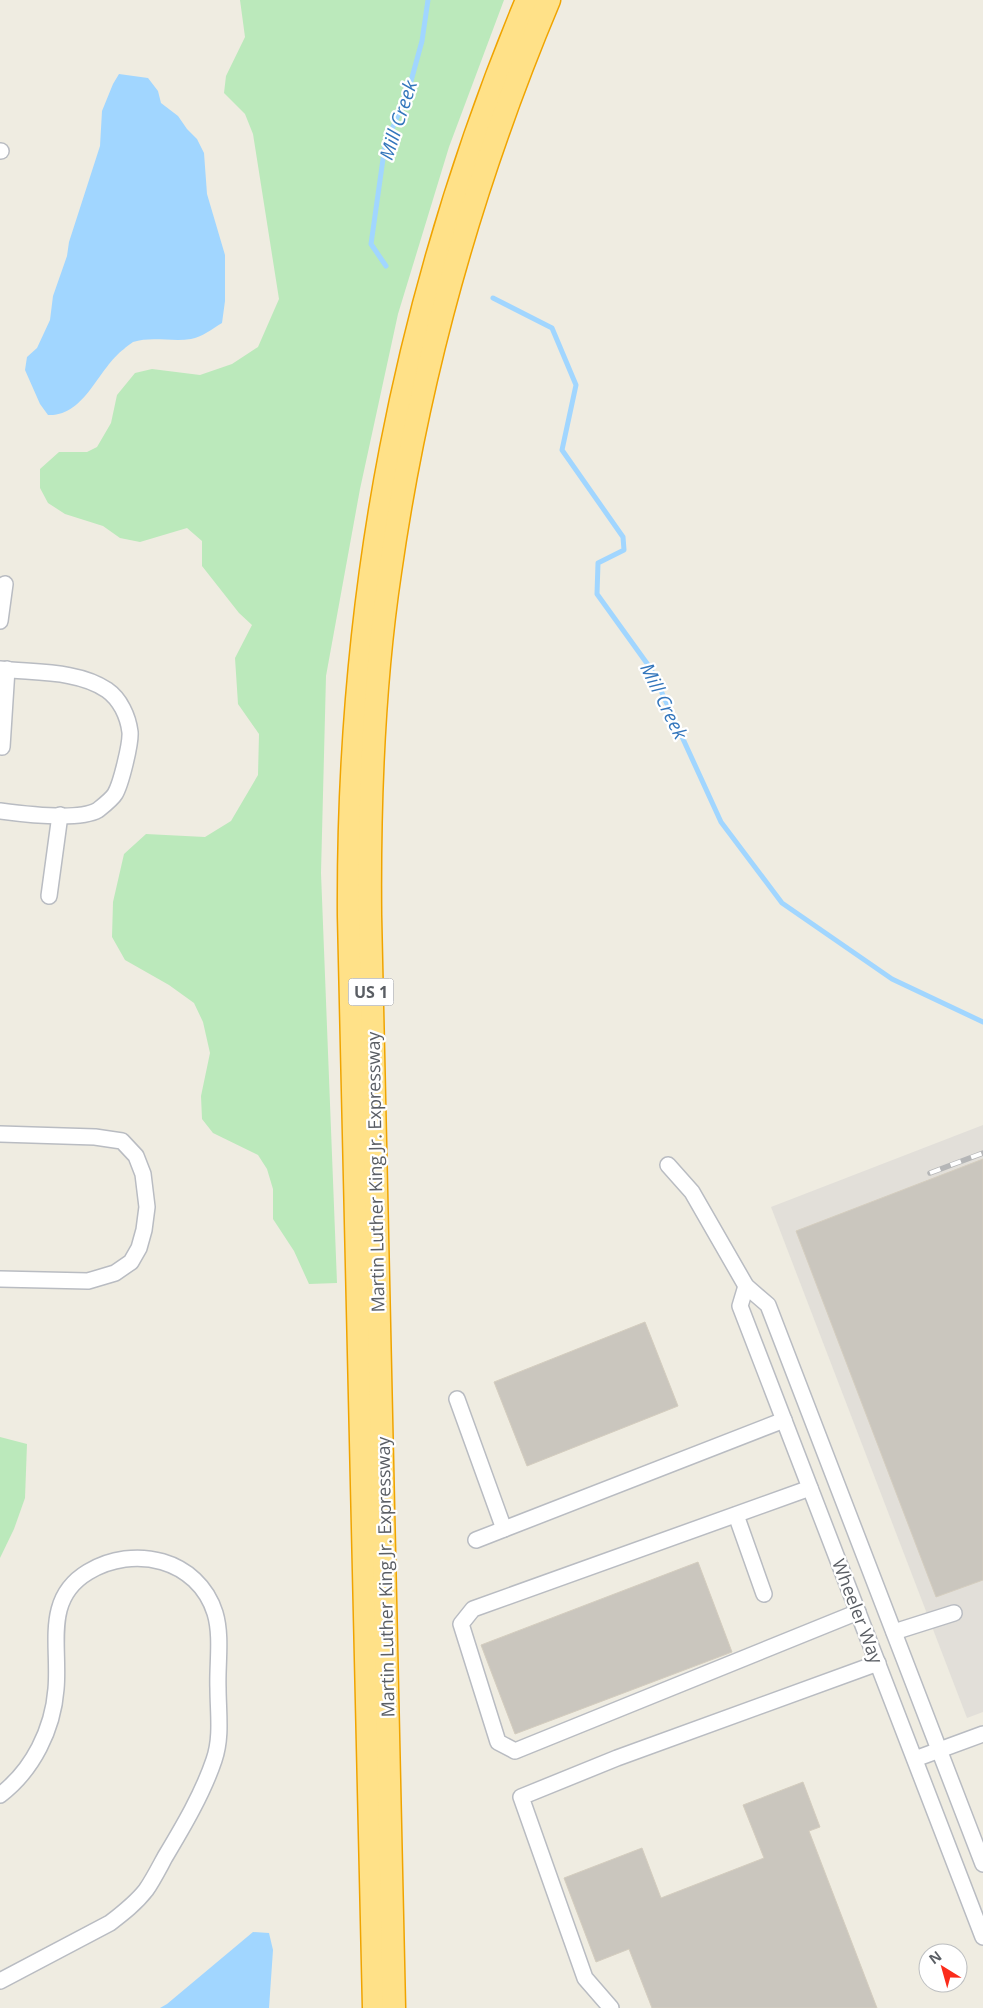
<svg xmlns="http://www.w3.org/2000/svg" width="983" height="2008" font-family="'Open Sans',sans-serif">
<rect width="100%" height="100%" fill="#efece1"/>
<polygon fill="#e2dfd9" points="983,1125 983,1712 967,1718 771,1207"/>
<g fill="#bbe9bb">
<polygon points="240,0 504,0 449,147 398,314 360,489 326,676 321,873 337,1283 309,1284 294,1251 273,1219 273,1189 267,1169 258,1155 213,1133 202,1119 201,1096 210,1053 203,1022 194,1003 169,985 125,960 112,937 113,902 124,854 146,834 205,837 231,821 258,775 259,734 238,704 235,658 252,625 239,613 202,566 202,541 187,528 140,542 120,538 103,526 65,514 48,503 40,488 40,469 59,452 87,452 97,447 111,423 117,395 135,373 152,369 200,375 232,364 258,347 279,299 253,134 245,114 224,93 226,76 245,37"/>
<polygon points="0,1437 27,1444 25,1498 14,1529 0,1558"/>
</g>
<g fill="#a1d6ff">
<path d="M 119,74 L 148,78 L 158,91 L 161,103 L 178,116 L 187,129 L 197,139 L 204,153 L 207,194 L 225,255 L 225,301 L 222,323 C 212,329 202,337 191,339 C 172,342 151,336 133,342 C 130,344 126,347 124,349 C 98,368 85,417 48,415 L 40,404 L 25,370 L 27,357 L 37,348 L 50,320 L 53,296 L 67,256 L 69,242 L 100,146 L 102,111 L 113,84 Z"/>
<polygon points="253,1932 269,1933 273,1950 269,2008 160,2008 167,2004"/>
</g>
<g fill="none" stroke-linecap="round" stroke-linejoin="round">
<g stroke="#a1d6ff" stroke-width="5">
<polyline points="386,266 371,244 385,145 408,92 422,41 428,0"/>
<polyline points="493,298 552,328 576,385 562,450 623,537 624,550 598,563 597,594 651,669 721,822 782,903 892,979 983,1022"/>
</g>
</g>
<g fill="#cac6be" stroke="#d4cdbf">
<polygon points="983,1159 983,1580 936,1597 796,1231"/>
<polygon points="645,1322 678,1406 527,1466 494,1382"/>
<polygon points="698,1562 732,1652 515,1734 481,1645"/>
<polygon points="803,1782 820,1827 809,1831 877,2008 652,2008 629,1949 596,1962 564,1878 642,1848 661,1898 764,1858 743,1805"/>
</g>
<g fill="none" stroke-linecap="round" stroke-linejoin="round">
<g stroke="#b9bcc2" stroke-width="18">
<g id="minor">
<polyline points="0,151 1,151"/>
<polyline points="0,621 5,584"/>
<path d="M 0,669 C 34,673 78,670 107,690 C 120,699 128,716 130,732 C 131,743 121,784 115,794 C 112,799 103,806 98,810 C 79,821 22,814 0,811"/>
<polyline points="2,747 7,669"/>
<polyline points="49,896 60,815"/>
<polyline points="0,1134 95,1137 122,1141 136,1156 143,1174 147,1207 144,1230 139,1248 131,1262 115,1273 88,1281 0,1279"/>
<polyline points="668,1165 692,1192 746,1286 768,1305 983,1864"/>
<polyline points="746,1286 740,1306 983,1937"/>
<polyline points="457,1399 504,1529"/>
<polyline points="810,1488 473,1609 461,1624 498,1742 515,1751 858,1612"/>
<polyline points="736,1515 764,1594"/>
<polyline points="476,1540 784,1420"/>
<polyline points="894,1632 954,1613"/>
<polyline points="915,1759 983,1734"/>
<path d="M 0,1795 C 33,1770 53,1729 56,1689 C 60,1646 43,1599 88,1572 C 134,1544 198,1559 215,1613 C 222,1636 217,1665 218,1688 C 218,1712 222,1737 214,1760 C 203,1793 183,1827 165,1857 C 159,1868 153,1880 146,1890 C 136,1903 123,1913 110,1923 L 0,1981"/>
<polyline points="611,2008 585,1978 521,1797 617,1758 878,1663"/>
</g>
</g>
<g stroke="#f0a400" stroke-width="25">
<g id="highway">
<path d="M 374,2008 L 349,916 C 347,596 404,295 527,0"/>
<path d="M 394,2008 L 370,915 C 369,801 373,685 390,572 C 418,375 472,183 549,0"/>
</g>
</g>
<use href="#minor" stroke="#fff" stroke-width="15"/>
<use href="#highway" stroke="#ffe188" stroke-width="22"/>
<g stroke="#b5b6b7" stroke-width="5.5">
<polyline id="rail" points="930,1173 983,1153"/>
</g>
<use href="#rail" stroke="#fff" stroke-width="4" stroke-dasharray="11" stroke-linecap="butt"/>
</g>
<g text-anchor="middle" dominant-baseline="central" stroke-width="4.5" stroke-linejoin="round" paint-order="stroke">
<rect fill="#fff" stroke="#8c8e92" stroke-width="1" x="348.5" y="978.5" width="45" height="27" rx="4"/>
<g font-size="16" font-weight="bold" fill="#5a5e64">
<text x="371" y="992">US 1</text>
</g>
<g font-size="18" fill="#5a5e64" stroke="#fff">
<text transform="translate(375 1172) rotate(-91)">Martin Luther King Jr. Expressway</text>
<text transform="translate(385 1577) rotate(-91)">Martin Luther King Jr. Expressway</text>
<text transform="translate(858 1611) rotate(69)">Wheeler Way</text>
</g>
<g font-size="19" font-style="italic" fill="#3376bc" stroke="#fff">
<text transform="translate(398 120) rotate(-72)">Mill Creek</text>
<text transform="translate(664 701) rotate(64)">Mill Creek</text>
</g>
</g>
<g transform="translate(943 1968) rotate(323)"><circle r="24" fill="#ffffff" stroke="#bdbfc1"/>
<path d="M0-4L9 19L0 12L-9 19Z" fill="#fb2c1b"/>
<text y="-8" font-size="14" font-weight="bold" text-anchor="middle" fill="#5a5e64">N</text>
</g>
</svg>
